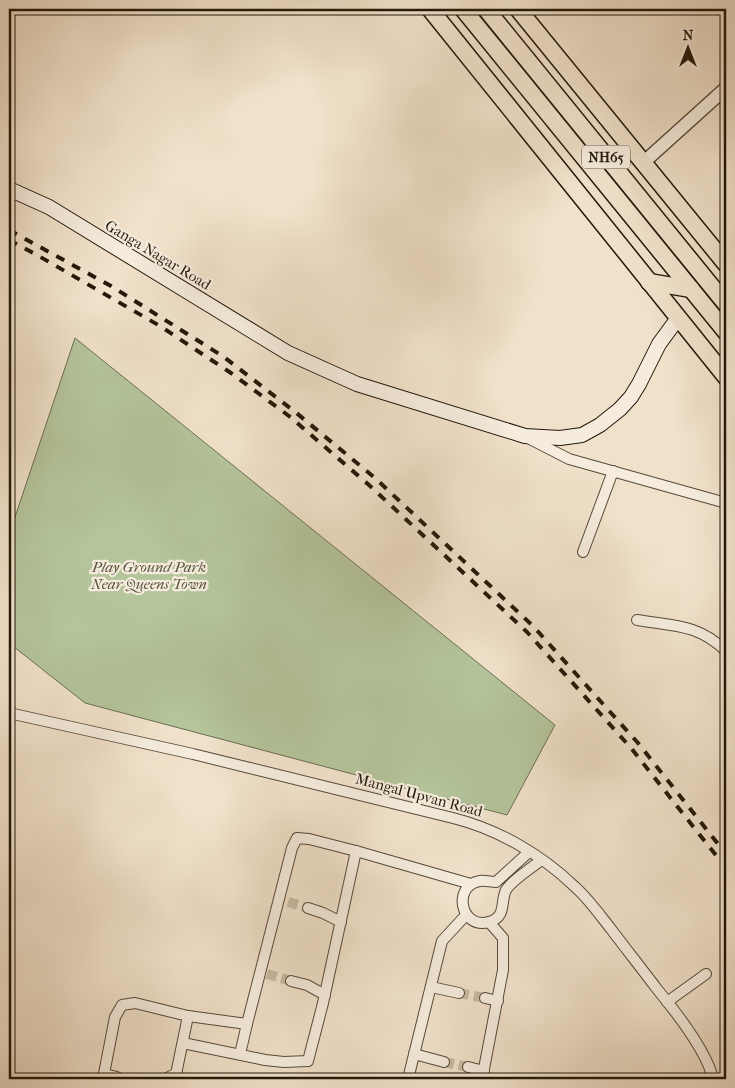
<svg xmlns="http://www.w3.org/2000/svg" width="735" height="1088" font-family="'IM FELL French Canon',serif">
<rect width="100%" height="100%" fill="#f0e1ca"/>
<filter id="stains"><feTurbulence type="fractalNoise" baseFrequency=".004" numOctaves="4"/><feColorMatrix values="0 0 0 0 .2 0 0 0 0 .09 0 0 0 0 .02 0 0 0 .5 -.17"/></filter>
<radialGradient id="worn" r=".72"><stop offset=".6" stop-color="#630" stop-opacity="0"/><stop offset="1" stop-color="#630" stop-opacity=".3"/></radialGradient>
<polygon fill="#b4c49b" stroke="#6c6e52" points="75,338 555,725 507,815 85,703 9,643 9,535"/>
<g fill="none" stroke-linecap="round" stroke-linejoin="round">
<g stroke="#c7b9a3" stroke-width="10" stroke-dasharray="10 5" stroke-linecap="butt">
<polyline points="288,902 308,908"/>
<polyline points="267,974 291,981"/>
<polyline points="459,993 485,998"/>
<polyline points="444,1062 468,1067"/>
<polyline points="117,1077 127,1079"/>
</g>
<g stroke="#564a39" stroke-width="12">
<g id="minor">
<polyline points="528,438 569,459 726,503"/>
<polyline points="583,552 613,471"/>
<path d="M 637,620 C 674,626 698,624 726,651"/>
<path d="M 9,713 L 193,754 L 453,818 C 497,829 541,854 574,886 C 588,898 599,914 611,929 C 626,949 642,969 657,989 C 676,1012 707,1051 713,1079"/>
<path d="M 529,852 L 496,882 C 491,882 485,880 480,881 C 452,885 460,930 489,922 C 507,917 500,902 506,890 C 512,880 532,868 541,860"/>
<polyline points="308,908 323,913 341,922"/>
<polyline points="291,981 307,985 325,995"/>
<polyline points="431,987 459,993"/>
<polyline points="485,998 498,1001"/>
<polyline points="667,1002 706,974"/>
<polyline points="183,1043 265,1060 284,1062 308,1061 323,1003 356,851"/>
<polyline points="240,1054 247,1024"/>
<polyline points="414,1054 444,1062"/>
<polyline points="468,1067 484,1071"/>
<polyline points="104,1074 117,1077"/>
<polyline points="103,1079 115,1017 122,1005 135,1003 188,1016 247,1024 292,848 297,838 309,839 356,851 471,884"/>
<polyline points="165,1079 177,1073"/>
<polyline points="175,1079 188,1016"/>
<polyline points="408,1079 442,941 466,915"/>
<polyline points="482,1079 503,970 503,938 489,922"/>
</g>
</g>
<g stroke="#564a39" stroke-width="15">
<polyline id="tertiary" points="644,162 726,88"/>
</g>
<g stroke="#231809" stroke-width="16">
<polyline id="secondary" points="9,189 49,207 288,353 357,384 525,436 560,438 582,435 600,425 620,409 631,397 639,384 659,344 678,318"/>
</g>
<g stroke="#231809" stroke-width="19">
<g id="primary">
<polyline points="430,9 726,377"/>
<polyline points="518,9 726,264"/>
</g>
</g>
<g stroke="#231809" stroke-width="19">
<g id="trunk">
<polyline points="463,9 726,332"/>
<polyline points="486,9 726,304"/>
<polyline points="649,282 691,289"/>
</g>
</g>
<use href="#minor" stroke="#f5ecdd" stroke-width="10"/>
<use href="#tertiary" stroke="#f5ecdd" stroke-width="12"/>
<use href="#secondary" stroke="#f5ecdd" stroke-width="14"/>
<use href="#primary" stroke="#f0e1ca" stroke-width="16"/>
<use href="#trunk" stroke="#f0e1ca" stroke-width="16"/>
<g stroke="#231809" stroke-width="4" stroke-dasharray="9 9" stroke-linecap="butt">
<polyline points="9,230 111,286 224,357 294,411 375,478 533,626 638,743 726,854"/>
<polyline points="9,240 37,255 160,326 231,373 289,416 369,485 527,632 631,748 726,868"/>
</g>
</g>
<g text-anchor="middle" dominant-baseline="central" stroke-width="4.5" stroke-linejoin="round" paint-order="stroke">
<rect fill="#f5ecdd" stroke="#625849" stroke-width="1" x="582" y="145.5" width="48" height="23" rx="4"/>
<g font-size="14" font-weight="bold" fill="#231809">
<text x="606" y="157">NH65</text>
</g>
<g font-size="15" fill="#231809" stroke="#f5ecdd">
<text transform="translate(158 255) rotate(31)">Ganga Nagar Road</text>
<text transform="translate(419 795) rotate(15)">Mangal Upvan Road</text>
</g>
<g font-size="15" font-style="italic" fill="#56543c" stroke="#f5ecdd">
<text x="149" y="567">Play Ground Park<tspan x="149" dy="17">Near Queens Town</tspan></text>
</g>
</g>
<rect width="735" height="1088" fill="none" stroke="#f0e1ca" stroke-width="30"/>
<rect x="10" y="10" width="715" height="1068" fill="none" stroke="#231809" stroke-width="2.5"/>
<rect x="15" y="15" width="705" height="1058" fill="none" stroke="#231809"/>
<g transform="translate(688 48)" stroke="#f5ecdd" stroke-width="4" paint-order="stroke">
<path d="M0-4L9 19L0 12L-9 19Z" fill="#231809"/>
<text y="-8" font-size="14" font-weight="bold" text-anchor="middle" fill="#231809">N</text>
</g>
<rect width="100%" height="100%" filter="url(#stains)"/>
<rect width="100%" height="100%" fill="url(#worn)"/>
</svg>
